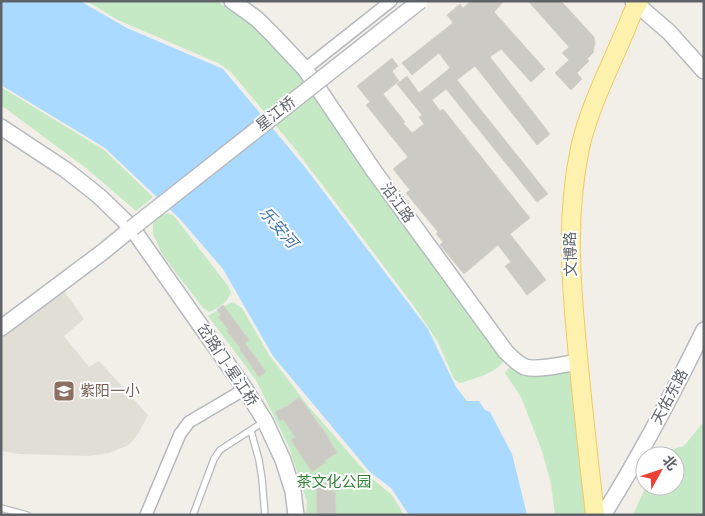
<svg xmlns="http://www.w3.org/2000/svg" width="705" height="516" font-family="'Sofia Sans Condensed','Noto Sans SC',sans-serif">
<rect width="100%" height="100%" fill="#f1efe8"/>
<polygon fill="#e1ded6" points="64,291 84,319 64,336 89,367 99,361 148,415 138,434 129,445 109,453 88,456 20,454 1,451 1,339"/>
<g fill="#c5e8c5">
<path d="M 87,1 L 217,1 L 252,26 L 298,73 L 316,97 L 504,360 C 499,372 472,380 459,383 L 454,379 L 438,342 L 411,302 L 292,145 L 231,72 L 218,63 L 118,20 Z"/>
<polygon points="1,87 104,150 153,197 136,211 86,168 1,105"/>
<path d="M 168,213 L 174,216 L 228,286 L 231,292 C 228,302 219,308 209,312 L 203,308 L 162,254 L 153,234 L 153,223 L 160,216 Z"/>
<polygon points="232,302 242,308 269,355 309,407 370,477 392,495 404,515 306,515 307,502 289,447 256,380 208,316"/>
<polygon points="509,368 515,370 524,376 559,369 569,373 573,384 589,515 555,515 551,484 542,451 521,397 505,373"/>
<polygon points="704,421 704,515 633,515 646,486 675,486 675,456 660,456 661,452 684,446 702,424"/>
</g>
<polygon fill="#aadaff" points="1,1 80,1 127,28 223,69 304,166 428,329 456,387 467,401 479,401 485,410 490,412 512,454 527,515 409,515 391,488 370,472 273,356 223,269 179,218 105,148 1,85"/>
<g fill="#cccac5" stroke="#d6d1c6">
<polygon points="471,1 504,1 494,12 545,69 531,82 501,49 490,57 550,134 537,145 475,66 457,80 548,194 537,202 446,89 432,100 440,111 443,109 530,218 510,234 546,280 527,295 505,266 511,262 498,245 464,274 440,245 443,242 436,234 438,232 406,193 410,190 393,169 408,157 366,105 370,102 357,86 392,58 398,66 392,71 399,81 383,94 405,122 403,123 412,133 424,124 419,117 422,115 397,84 407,76 419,93 450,68 439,53 412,75 402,63 453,23 447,15 460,4 463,8"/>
<polygon points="528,1 561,1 594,37 595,43 593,53 587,59 589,61 577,73 582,79 571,90 555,73 569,60 562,53 569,47"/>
<polygon points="223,305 249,340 245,343 266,372 259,377 240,350 241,349 226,330 228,329 218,317 221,315 217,310"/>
<polygon points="299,397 324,431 337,453 324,461 326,462 312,472 291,440 295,437 283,419 280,421 275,412 286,406 286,407"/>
<polygon points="316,483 327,483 327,491 335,491 336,515 317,515"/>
</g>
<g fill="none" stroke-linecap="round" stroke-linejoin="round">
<g stroke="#b5b8bc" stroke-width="8">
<g id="lane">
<polyline points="251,431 259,460 262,479 265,515"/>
<polyline points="1,508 27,515"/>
<polyline points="193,515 214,459 220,450 265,421"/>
</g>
</g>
<g stroke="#b5b8bc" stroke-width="14">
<g id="street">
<polyline points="305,69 391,1"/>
<polyline points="146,515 180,434 189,422 245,389"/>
</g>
</g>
<g stroke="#b6babf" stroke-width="18">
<g id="secondary">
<path d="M 232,1 L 257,19 L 274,36 L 305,69 L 374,171 L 506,352 C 512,358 518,364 525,367 C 538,371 565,364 578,362"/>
<polyline points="633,1 669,32 704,71"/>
<polyline points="1,127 66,170 99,196 132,228 245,389 265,421 283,460 293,491 296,515"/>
<polyline points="1,328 104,251 132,228"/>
<path d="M 603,515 C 641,455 673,393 704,330"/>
</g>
</g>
<g stroke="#f2c960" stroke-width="20">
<path id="primary" d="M 595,515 C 588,454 581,394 576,334 C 570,272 567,210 580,148 C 590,103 615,58 632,14 L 639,1"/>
</g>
<use href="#lane" stroke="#fff" stroke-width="5.5"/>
<use href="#street" stroke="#fff" stroke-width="11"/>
<use href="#secondary" stroke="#fff" stroke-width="15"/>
<use href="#primary" stroke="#fff2af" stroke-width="18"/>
<g stroke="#b6babf" stroke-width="18" stroke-linecap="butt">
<polyline id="secondary-bridge" points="132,228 420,1"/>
</g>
<use href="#secondary-bridge" stroke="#fff" stroke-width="15"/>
</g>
<defs>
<g id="school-square" transform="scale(1.125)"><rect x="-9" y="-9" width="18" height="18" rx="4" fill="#8d6e63" stroke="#fff"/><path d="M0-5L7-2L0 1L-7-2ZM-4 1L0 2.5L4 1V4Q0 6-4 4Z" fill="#fff"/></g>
</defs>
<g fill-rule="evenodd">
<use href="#school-square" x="64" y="391"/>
</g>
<g text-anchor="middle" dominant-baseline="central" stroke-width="4" stroke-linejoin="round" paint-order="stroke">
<g font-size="15" fill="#5f6368" stroke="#fff">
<text transform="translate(276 114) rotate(-38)">星江桥</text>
<text transform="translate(397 203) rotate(54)">沿江路</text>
<text transform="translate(571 254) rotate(-91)">文博路</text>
<text transform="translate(227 365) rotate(56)">岔路门-星江桥</text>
<text transform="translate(670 397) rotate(-62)">天佑东路</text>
</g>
<g font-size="15" fill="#785e54" stroke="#fff" text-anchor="start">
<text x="80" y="391">紫阳一小</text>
</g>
<g font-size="15" fill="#348238" stroke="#fff">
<text x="334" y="482">茶文化公园</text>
</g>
<g font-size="16" font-style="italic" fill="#4174aa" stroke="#fff">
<text transform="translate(278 228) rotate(49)">乐安河</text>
</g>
</g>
<rect width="705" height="516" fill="none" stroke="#5f6368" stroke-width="5"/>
<g transform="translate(660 471) rotate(50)"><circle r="24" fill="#ffffff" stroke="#bfc1c3"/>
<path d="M0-4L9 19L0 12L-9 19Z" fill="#ea4335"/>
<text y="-8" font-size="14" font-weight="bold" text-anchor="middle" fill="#5f6368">北</text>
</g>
</svg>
